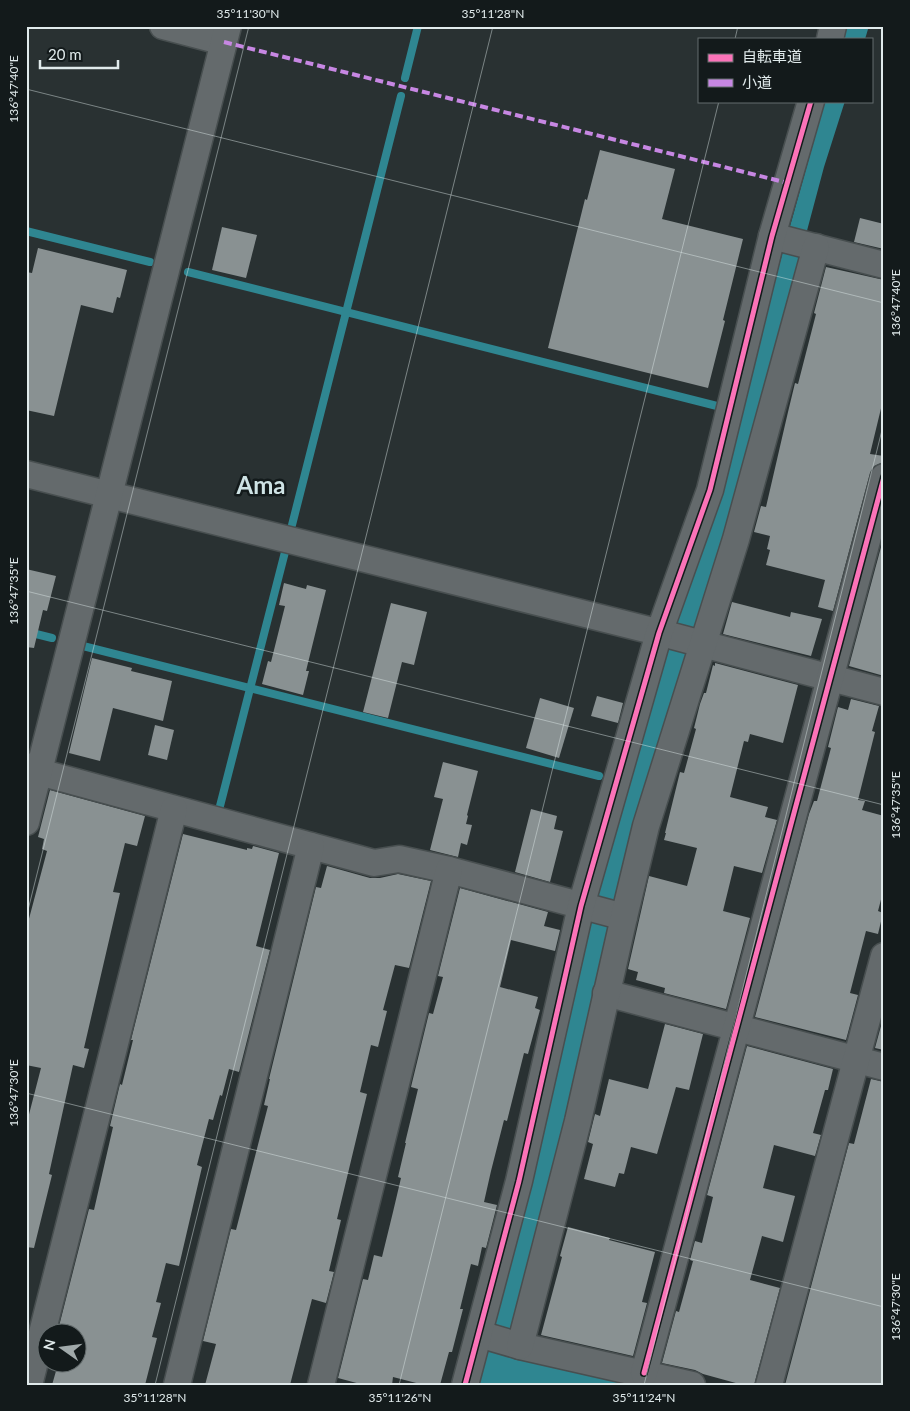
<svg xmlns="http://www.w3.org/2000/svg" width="910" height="1411" font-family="Lato,'Noto Sans JP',sans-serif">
<rect width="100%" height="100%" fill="#293132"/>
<g fill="#2f8691">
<polygon points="846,26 869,26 865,39 843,39"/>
<polygon points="825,101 845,101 824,167 508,1351 615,1375 620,1385 474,1385 590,919 675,612 716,491"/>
</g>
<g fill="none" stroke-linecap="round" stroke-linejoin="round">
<g stroke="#2f8691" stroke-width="8">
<polyline points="405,78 418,26"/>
<polyline points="26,231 150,262"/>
<polyline points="188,272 717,406"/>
<polyline points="292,525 401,96"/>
<polyline points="28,632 52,638"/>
<polyline points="83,646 599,776"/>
<polyline points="220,806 285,552"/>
</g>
</g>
<g fill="#899192">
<polygon points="600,150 675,169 662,219 743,239 723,320 725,321 708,388 548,348 585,199 587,200"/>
<polygon points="860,218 884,224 884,249 854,242"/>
<polygon points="222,227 257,235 246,278 212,270"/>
<polygon points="38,248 127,270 120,298 117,297 113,313 81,305 54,416 26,410 26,272 32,273"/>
<polygon points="826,267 884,280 884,396 870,454 884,456 884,462 874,466 870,473 833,611 818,607 825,580 766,565 770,550 767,549 770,536 754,532 761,506 766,507 788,412 795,383 798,384 816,314 814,313"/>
<polygon points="884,536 884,676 849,666"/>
<polygon points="26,569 56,576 47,611 43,610 34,648 26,647"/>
<polygon points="284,583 306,589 307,585 326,590 306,671 309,671 303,695 262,684 268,661 271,662 285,606 279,605"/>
<polygon points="732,602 790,617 791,612 822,619 811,656 723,634"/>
<polygon points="391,603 427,612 414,665 402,662 388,718 363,712"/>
<polygon points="92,658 132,668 131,671 172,681 163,721 113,708 100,761 69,753"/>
<polygon points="715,663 798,685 783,743 750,734 748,742 744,741 730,797 768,807 765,817 777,820 762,873 734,866 723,911 750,918 726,1009 664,993 665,988 636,980 638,972 628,969 649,876 687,886 697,848 664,840 666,833 665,833 680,772 684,773 696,729 694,728 700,704 704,693 706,693 713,665 715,666"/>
<polygon points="597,696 623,703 618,723 591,716"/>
<polygon points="540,698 574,708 559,758 526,748"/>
<polygon points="851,699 879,706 872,731 875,732 858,800 865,801 862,810 884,816 884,888 878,911 883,913 878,934 866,931 850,993 858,995 846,1040 755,1017 809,814 814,801 817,801 831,748 828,747 838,707 848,710"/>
<polygon points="155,725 174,730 167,760 148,755"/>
<polygon points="443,762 478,771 467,815 468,816 466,824 472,825 467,845 461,843 458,857 430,850 443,799 434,797"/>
<polygon points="50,790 145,816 137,846 125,843 113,892 120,893 84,1048 89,1049 84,1068 73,1065 49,1174 52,1175 34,1248 26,1247 26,1126 41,1068 26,1065 26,930 47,851 42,849 44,839 38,837"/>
<polygon points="531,809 557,816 554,829 563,831 550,882 515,872"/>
<polygon points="183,834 247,850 247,848 252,849 253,846 279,853 256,946 270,950 239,1072 229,1069 222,1096 220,1095 213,1120 209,1119 197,1165 202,1167 179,1266 166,1263 156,1302 161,1303 152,1337 157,1338 145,1385 52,1385 58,1364 78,1364 78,1334 57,1334 89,1209 94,1210 113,1127 110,1126 120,1084 122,1085 133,1040 131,1040"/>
<polygon points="327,866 370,878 380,878 398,874 431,881 409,968 395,965 383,1010 387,1011 378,1047 371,1045 360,1092 367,1094 337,1219 341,1220 329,1271 334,1272 326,1303 312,1299 290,1385 205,1385 216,1344 203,1341 231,1229 236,1230 268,1106 264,1105 270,1079 269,1079 316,887 321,888"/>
<polygon points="460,888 548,912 544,926 560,930 555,951 511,940 500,987 538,997 535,1008 540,1010 528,1054 524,1053 507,1121 504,1120 491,1171 484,1202 497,1205 486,1248 482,1247 478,1266 471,1264 460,1309 463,1309 452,1352 449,1352 440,1385 424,1385 393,1377 392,1385 364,1385 338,1378 363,1279 368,1280 374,1255 382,1257 393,1212 401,1178 398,1177 406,1143 405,1143 418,1089 411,1087 429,1013 433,1014 443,977 438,976"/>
<polygon points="884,1015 884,1050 875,1048"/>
<polygon points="665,1024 703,1034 689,1090 676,1087 657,1154 631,1147 624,1174 619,1173 615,1187 584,1179 593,1144 588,1142 595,1114 600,1116 609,1079 648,1089"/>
<polygon points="747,1046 833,1069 828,1090 825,1090 813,1133 821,1135 815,1156 774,1145 763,1188 795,1196 783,1242 762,1236 750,1280 780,1288 754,1385 743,1385 703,1374 695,1370 662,1363 676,1311 679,1312 693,1261 690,1260 695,1241 702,1243 713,1197 707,1195"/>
<polygon points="871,1079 884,1082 884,1385 785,1385 849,1143 854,1144"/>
<polygon points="568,1227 610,1238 609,1240 655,1252 642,1302 647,1303 633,1356 541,1335 562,1257 560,1256"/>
</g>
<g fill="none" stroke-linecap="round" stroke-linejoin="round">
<g stroke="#484f50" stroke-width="29">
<g id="minor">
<polyline points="163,26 224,42"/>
<polyline points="830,39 833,26"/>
<polyline points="772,236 884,265"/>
<polyline points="26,474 665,634 884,692"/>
<polyline points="26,766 39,772 374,863 399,859 449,870 624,917"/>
<polyline points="26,822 228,26"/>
<polyline points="606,993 884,1067"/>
<polyline points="479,1334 520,1346 692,1385"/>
<polyline points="520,1346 578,1121 624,917 646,826 736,539 816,247"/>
<polyline points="644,1373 884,477"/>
<polyline points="29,1385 174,809"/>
<polyline points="177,1385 311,846"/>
<polyline points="321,1385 449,870"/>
<polyline points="465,1385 519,1181 581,906 659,633 710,490 772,236 811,101"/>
<polyline points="769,1385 884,956"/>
</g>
</g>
<use href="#minor" stroke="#646a6c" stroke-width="26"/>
<polyline stroke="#c787e3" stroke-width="4" stroke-dasharray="8 4" stroke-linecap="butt" points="224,42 788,183"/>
<g stroke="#131a1b" stroke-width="8">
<g id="cycleway">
<polyline points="644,1373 884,477"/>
<polyline points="465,1385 519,1181 581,906 659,633 710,490 772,236 811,101"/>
</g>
</g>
<use href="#cycleway" stroke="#fb73b8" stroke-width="5"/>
</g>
<path fill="none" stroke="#e0eaeb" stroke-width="1" stroke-opacity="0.45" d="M 735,39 L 738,26M 26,89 L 884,303M 26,591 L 884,805M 26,918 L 249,26M 26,1093 L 884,1307M 155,1385 L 493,26M 399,1385 L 719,101M 644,1385 L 884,422"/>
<g text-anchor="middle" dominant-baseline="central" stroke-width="5" stroke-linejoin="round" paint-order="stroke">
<g font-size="24" font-weight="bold" fill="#cfe3e5" stroke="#131a1b">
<text x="261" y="484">Ama</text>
</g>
</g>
<rect width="910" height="1411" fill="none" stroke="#131a1b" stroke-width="55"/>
<rect x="698" y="38" width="175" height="65" fill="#131a1b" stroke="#656d6e"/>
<rect x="708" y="54" width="25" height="8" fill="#fb73b8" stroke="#656d6e"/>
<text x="742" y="62" font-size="15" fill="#e0eaeb">自転車道</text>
<rect x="708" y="79" width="25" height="8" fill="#c787e3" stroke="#656d6e"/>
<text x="742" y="88" font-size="15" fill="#e0eaeb">小道</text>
<g transform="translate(62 1348) rotate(284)"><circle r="24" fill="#131a1b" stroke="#656d6e"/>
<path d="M0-4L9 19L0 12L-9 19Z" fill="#a0a9aa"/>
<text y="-8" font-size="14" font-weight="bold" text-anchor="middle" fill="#e0eaeb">N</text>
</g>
<path d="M40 60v8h78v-8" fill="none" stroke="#e0eaeb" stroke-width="2.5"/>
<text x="48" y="60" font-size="15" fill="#e0eaeb" stroke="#131a1b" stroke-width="4" paint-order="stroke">20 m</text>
<rect x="28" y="28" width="854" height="1356" fill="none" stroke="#e0eaeb" stroke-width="2"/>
<g font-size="12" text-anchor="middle" fill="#e0eaeb">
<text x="248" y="18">35°11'30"N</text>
<text x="493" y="18">35°11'28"N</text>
<text transform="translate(14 89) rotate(-90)" y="4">136°47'40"E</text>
<text transform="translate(896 303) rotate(-90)" y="4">136°47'40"E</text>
<text transform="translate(14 591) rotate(-90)" y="4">136°47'35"E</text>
<text transform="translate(896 805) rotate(-90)" y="4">136°47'35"E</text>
<text transform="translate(14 1093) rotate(-90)" y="4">136°47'30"E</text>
<text transform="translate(896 1307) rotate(-90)" y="4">136°47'30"E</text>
<text x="155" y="1402">35°11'28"N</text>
<text x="400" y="1402">35°11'26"N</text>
<text x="644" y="1402">35°11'24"N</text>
</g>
</svg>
